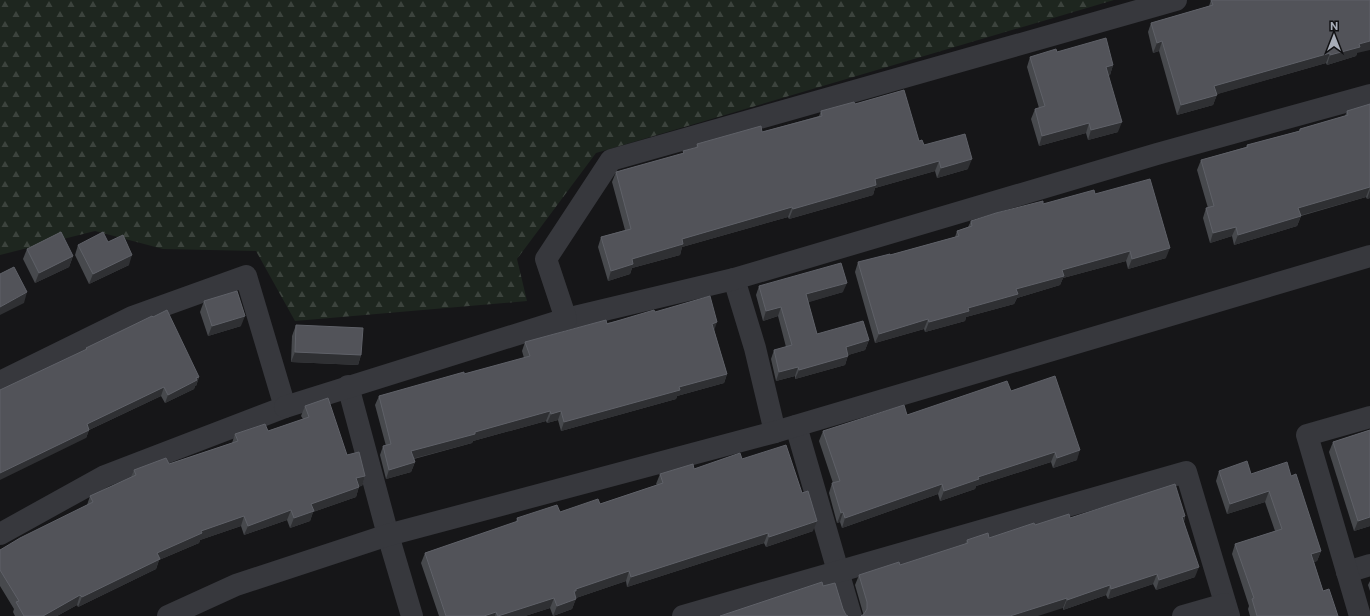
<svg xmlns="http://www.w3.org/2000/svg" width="1370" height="616" font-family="Commissioner,sans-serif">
<defs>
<pattern id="forest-firs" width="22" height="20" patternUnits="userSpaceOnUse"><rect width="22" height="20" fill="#1e261f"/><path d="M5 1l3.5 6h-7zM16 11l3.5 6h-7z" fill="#3c433d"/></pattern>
</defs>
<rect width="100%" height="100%" fill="#161618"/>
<polygon fill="url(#forest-firs)" points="0,0 1114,0 596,153 517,259 527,301 295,321 256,251 163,249 95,231 0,255"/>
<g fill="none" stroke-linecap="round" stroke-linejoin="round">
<g stroke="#37383d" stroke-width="22">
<polyline points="734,279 755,348 775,432"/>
<polyline points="566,319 734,279 1157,154 1370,95"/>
<polyline points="0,382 132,317 246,276 285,407 105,476 0,534"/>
<polyline points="348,386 388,535 412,616"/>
<polyline points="285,407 566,319 546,259 611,160 1176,0"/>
<polyline points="796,426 851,616"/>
<polyline points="1347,572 1370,565"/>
<polyline points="168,616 236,585 388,535 775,432 1370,256"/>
<polyline points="683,616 1186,472 1229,616"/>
<polyline points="1183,616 1225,604"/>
<polyline points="1360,616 1307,435 1370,417"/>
</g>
</g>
<g fill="#47494d">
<polygon points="1211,0 1357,53 1356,56 1327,65 1326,63 1217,94 1213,105 1177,115 1159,51 1153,53 1148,32 1151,23 1209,6"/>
<polygon points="1057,52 1113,65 1110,75 1108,76 1118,132 1088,140 1086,133 1039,146 1031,119 1035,109 1039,108 1027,67 1030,57"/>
<polygon points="855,104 919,141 924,145 968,169 937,178 935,171 875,188 873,195 789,219 788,217 682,247 680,255 632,268 630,274 608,281 598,247 601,237 625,230 612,182 616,172 683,154 683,151 696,148 697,144 762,132 819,116 821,111"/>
<polygon points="1370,104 1370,198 1367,199 1366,197 1301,216 1297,226 1234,245 1232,236 1210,243 1203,218 1206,208 1208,208 1197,170 1201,160 1246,147 1247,145 1299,131 1300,129 1345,116 1347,111"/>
<polygon points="1095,194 1166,258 1128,269 1126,261 1063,278 1060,285 1017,298 1014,304 966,317 965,321 925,332 924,329 875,343 855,272 858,262 890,255 955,237 957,231 968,227 971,221 1043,204"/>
<polygon points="108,242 129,265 89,284 75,255 78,245"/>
<polygon points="27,249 73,256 69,267 35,283 23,259"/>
<polygon points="759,286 843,292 808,302 817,334 869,340 865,350 848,355 845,365 795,379 795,376 776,381 771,359 774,350 786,347 778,316 763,321 756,295"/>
<polygon points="204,301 241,326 208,336 200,312"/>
<polygon points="655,312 714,330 727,374 724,383 677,396 676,399 561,431 558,420 547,423 546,421 473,441 472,443 414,459 415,462 411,472 386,479 380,455 383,446 386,446 375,405 379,396 464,374 524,358 522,351 525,342"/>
<polygon points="296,325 361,355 358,365 291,362 292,336"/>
<polygon points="86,348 199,377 196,386 195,386 194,389 165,403 161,396 89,430 86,438 85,350"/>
<polygon points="1011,391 1077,460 1053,468 1051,462 976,486 975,489 940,501 938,494 842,528 840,522 837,523 829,493 832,483 833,483 819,441 823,431 907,415"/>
<polygon points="305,406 365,476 362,486 359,486 356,497 313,512 310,521 290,528 287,520 244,535 241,526 200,540 199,543 159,560 156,569 78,607 77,605 57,616 15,616 13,612 14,609 0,586 0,550 87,505 90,496 131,477 134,470 169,464 232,443 235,434 268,431 303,419 301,416"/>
<polygon points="1370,430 1370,526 1354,531 1329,452 1333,442"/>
<polygon points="742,459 813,531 766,547 764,543 627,587 626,581 576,598 572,609 553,616 550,608 525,616 439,616 421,563 425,553 516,522 517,518 560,512 600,504 657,485 656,484 660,474 694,469"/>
<polygon points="1219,471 1251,474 1291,476 1321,551 1317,561 1314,562 1323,591 1338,616 1250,616 1248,609 1249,606 1232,554 1235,544 1275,531 1265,502 1227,514 1216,481"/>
<polygon points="1185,516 1184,522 1195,577 1156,590 1153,584 1108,599 1106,595 1063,610 1063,608 863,615 863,613 855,585 859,575 900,565 965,544 967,540 989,538 1035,525 1070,518"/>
<polygon points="1370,581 1370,591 1368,585"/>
</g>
<g fill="#2f3033">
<polygon points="1162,41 1159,51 1153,53 1157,43"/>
<polygon points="1370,41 1370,50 1357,53 1356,56 1327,65 1330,55 1359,44"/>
<polygon points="1330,53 1326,63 1211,96 1214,86"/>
<polygon points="1113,65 1110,75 1102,77 1106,67"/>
<polygon points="1217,95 1213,105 1177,115 1181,105"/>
<polygon points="1122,122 1118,132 1088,140 1091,130"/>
<polygon points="1089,123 1086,133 1039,146 1042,136"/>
<polygon points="972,159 968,169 937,178 941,168"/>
<polygon points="939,161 935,171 875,188 873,195 789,219 793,209 875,179"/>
<polygon points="1370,187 1366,197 1295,217 1298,208"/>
<polygon points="1370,190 1370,198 1367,199"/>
<polygon points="792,207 788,217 682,247 680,255 632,268 630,274 608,281 611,271 632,259 682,239"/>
<polygon points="1301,216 1297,226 1234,245 1238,235"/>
<polygon points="1236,227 1232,236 1210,243 1213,233"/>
<polygon points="1170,248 1166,258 1128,269 1132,259"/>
<polygon points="1130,251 1126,261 1063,278 1060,285 1017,298 1014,304 966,317 965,321 925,332 929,322 968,308 1062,270"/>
<polygon points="132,255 129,265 89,284 93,274"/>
<polygon points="73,256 69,267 35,283 39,273"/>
<polygon points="847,283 843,292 803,304 806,294"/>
<polygon points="27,292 24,303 0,315 0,307"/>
<polygon points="781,307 778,316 763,321 766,311"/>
<polygon points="245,316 241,326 208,336 212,326"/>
<polygon points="928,319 924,329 875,343 879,334"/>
<polygon points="717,322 714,331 712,324"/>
<polygon points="869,340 865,350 842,357 846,347"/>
<polygon points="295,352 361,355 358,365 291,362"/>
<polygon points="848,356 845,365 795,379 799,370"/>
<polygon points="798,367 795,376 776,381 779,372"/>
<polygon points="727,374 724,383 677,396 676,399 561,431 564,422 679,387"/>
<polygon points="199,377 196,386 195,386 194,389 165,403 168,395 196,378"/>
<polygon points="164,387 161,396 89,430 86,438 0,480 0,473 87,424"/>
<polygon points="550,411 546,421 473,441 472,443 408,460 411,451 475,432"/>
<polygon points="561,411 558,420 547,423 551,414"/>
<polygon points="1080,450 1077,460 1053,468 1057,458"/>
<polygon points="1055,452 1051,462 976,486 975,489 940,501 944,491 978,477"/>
<polygon points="415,462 411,472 386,479 389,470"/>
<polygon points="365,476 362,486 353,488 356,478"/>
<polygon points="942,484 938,494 842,528 845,518"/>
<polygon points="359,487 356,497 313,512 310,521 290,528 294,518 311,504"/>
<polygon points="1269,491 1265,502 1227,514 1230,504"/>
<polygon points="291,510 287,520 244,535 248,526"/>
<polygon points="843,512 840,522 837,523 841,513"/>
<polygon points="244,516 241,526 200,540 199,543 159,560 156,569 78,607 82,597 157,553 201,531"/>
<polygon points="1185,516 1182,526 1182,517"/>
<polygon points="1370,517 1370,526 1354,531 1358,521"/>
<polygon points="817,521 813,531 766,547 769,537"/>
<polygon points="768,533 764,543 627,587 631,577"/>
<polygon points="1321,551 1317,561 1307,564 1311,554"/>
<polygon points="1199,567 1195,577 1156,590 1159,580"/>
<polygon points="629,571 626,581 573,599 576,599 572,609 553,616 557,606 576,589"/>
<polygon points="1157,574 1153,584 1108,599 1111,589"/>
<polygon points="1110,585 1106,595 1063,610 1067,600"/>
<polygon points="80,595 77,605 57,616 43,616"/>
<polygon points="554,598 550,608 525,616 497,616"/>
<polygon points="1067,598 1063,608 1038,616 1010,616"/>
<polygon points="496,612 495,616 484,616"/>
</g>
<g fill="#525359" stroke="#5f6168">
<polygon points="1211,0 1370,0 1370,41 1359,44 1360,47 1330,55 1330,53 1214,86 1217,95 1181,105 1162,41 1157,43 1151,23 1213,5"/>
<polygon points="1106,38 1113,65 1106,67 1122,122 1091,130 1089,123 1042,136 1035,109 1045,106 1030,57 1056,49 1057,52"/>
<polygon points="904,90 919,141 922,140 924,145 965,134 972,159 941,168 939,161 875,179 876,185 793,209 792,207 682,239 683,244 632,259 633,264 611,271 601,237 631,229 616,172 684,153 683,151 698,147 697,144 761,126 762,132 822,116 821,111 854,102 855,104"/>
<polygon points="1370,104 1370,187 1298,208 1301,216 1238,235 1236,227 1213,233 1206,208 1214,206 1201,160 1248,147 1247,145 1300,131 1300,129 1348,115 1347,111"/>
<polygon points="1150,179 1170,248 1132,259 1130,251 1062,270 1064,276 1016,289 1018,294 968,308 969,311 929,322 928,319 879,334 858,262 890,254 890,255 959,236 957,231 972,226 971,221 996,213 1043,201 1043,204 1094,190 1095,194"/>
<polygon points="61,232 73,256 39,273 27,249"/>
<polygon points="103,232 108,242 123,235 132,255 93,274 78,245"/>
<polygon points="841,263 847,283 806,294 817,334 863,321 869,340 846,347 848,356 799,370 798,367 779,372 774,350 792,345 781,307 766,311 759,286"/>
<polygon points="14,267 27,292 0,307 0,274"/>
<polygon points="237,291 245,316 212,326 204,301"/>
<polygon points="710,296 717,322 712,324 727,374 679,387 680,390 564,422 561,411 551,414 550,411 475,432 475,434 411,451 415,462 389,470 383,446 391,444 379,396 464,372 464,374 530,356 525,342 606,320 607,324 654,310 655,312"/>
<polygon points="167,310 199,377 196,378 197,380 168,395 164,387 87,424 89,430 0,473 0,390 87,349 86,348 152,316 153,317"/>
<polygon points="296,325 363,328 361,355 295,352"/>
<polygon points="1055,376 1080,450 1057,458 1055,452 978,477 979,479 944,491 942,484 845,518 843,512 841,513 832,483 840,481 823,431 904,405 907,415 1007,381 1011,391"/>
<polygon points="328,398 347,455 359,452 365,476 356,478 359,487 311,504 314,511 294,518 291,510 248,526 244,516 201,531 202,533 157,553 160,559 82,597 80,595 43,616 24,616 16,602 19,601 0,570 0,550 20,538 93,502 90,496 136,475 134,470 166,458 169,464 238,441 235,434 265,424 268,431 309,417 305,406"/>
<polygon points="1370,430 1370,517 1358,521 1333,442"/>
<polygon points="786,445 802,493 808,491 817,521 769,537 768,533 631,577 629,571 576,589 576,591 574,591 576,599 557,606 554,598 498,616 496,612 484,616 446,616 425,553 518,521 517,518 557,505 560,512 598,499 600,504 663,483 660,474 693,464 694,469 740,453 742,459"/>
<polygon points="1247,461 1251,474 1287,462 1291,476 1296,474 1321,551 1311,554 1323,591 1329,589 1338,616 1257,616 1252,599 1254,598 1235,544 1282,529 1269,491 1230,504 1219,471"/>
<polygon points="1175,484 1185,516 1182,517 1199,567 1159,580 1157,574 1111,589 1110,585 1067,600 1067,598 1010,616 861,616 864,614 867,609 867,602 859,575 899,562 900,565 968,543 967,540 988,533 989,538 1034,523 1035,525 1069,514 1070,518"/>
<polygon points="822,582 823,586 835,583 843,609 846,615 848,616 720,616"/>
</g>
<g transform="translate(1334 36)" stroke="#111113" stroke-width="3" paint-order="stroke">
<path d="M0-3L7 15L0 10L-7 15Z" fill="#a8adb8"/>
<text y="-6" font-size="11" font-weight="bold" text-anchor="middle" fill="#a8adb8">N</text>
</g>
</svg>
